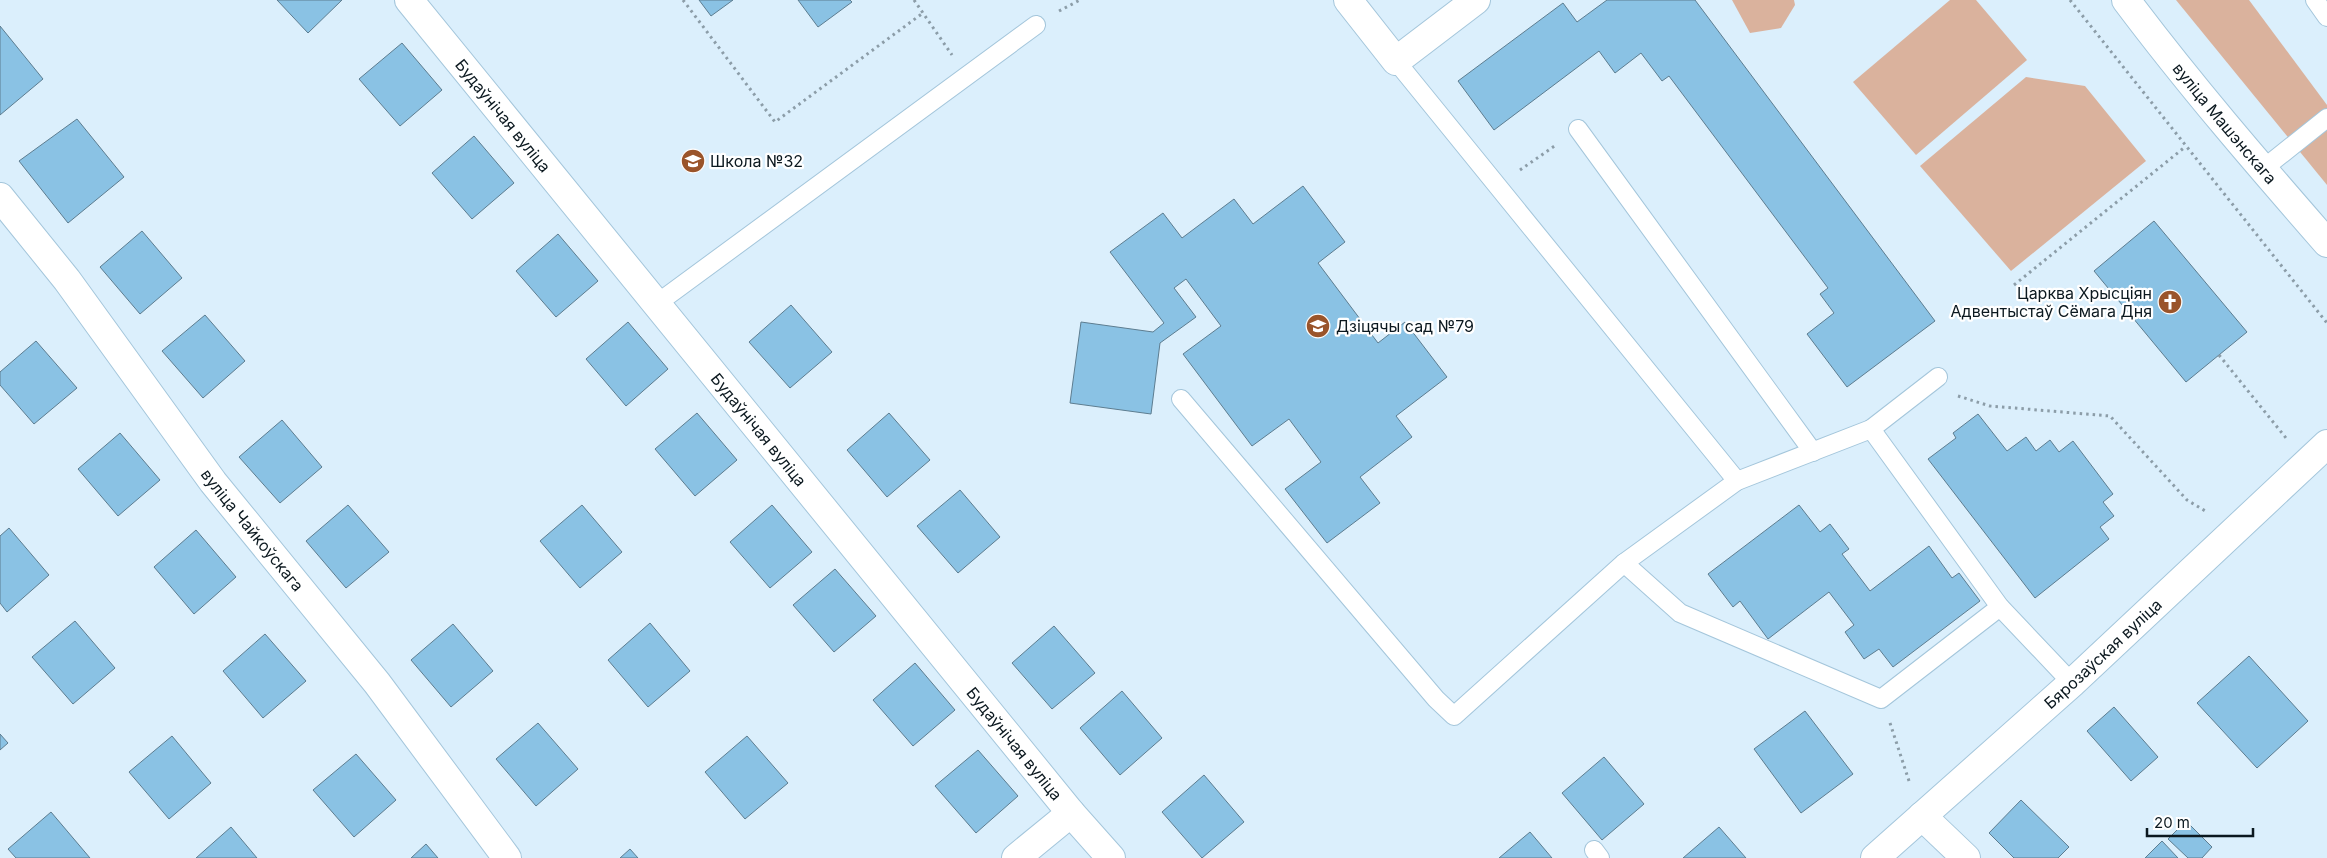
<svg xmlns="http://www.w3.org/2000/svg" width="2327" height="858" font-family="Inter,sans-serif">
<rect width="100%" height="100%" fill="#dbeffc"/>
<g fill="#dab29d">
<polygon points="1732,0 1794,0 1795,5 1781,28 1750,33"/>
<polygon points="1950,0 1976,0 2027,60 1916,155 1853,82"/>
<polygon points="2176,0 2249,0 2327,105 2327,185"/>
<polygon points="2026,77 2085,86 2146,161 2011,271 1920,166"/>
</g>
<g fill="#8ac2e4" stroke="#5d7d90">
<polygon points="277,0 342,0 308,33"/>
<polygon points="699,0 733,0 711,16"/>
<polygon points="798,0 850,0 852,2 818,27"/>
<polygon points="1607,0 1695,0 1935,321 1847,387 1807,334 1834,313 1820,294 1828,288 1669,76 1662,81 1641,53 1615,73 1599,51 1494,130 1458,81 1563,3 1577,22"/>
<polygon points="0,26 43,79 0,115"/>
<polygon points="402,43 442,90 400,126 359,79"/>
<polygon points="77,119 124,177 68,223 19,161"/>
<polygon points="474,136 514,183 472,219 432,173"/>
<polygon points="1303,186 1345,242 1318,263 1378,343 1405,322 1447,377 1396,416 1412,437 1360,477 1380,503 1327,543 1285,489 1321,462 1289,419 1252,446 1183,354 1221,326 1186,279 1174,288 1196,317 1160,343 1151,414 1070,403 1081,322 1153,332 1164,323 1110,252 1163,213 1182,238 1234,199 1253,224"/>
<polygon points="2154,221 2247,332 2186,382 2094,271"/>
<polygon points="142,231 182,278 140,314 100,267"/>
<polygon points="558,234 598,281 556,317 516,271"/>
<polygon points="791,305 832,352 790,388 749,342"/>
<polygon points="205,315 245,361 203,398 162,351"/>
<polygon points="628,322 668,369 626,406 586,359"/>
<polygon points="36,341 77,388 34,424 0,385 0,372"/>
<polygon points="697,413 737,460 695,496 655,449"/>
<polygon points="889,413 930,460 887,497 847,450"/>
<polygon points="1978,414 2007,451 2026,437 2036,451 2050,440 2059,452 2073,441 2113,494 2103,502 2114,516 2100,527 2109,539 2035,598 1928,459 1956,438 1953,433"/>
<polygon points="282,420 322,467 280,503 239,457"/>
<polygon points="120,433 160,480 118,516 78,469"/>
<polygon points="960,490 1000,537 958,573 917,526"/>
<polygon points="348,505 389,552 346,588 306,541"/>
<polygon points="582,505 622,552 580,588 540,541"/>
<polygon points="772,505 812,552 770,588 730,542"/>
<polygon points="1799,505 1820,532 1830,524 1849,549 1842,554 1870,591 1929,546 1952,578 1959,573 1980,601 1893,667 1879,649 1864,659 1845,632 1854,625 1829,592 1768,639 1740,601 1733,607 1708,574"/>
<polygon points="9,528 49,575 7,612 0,603 0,536"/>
<polygon points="196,530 236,577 194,614 154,567"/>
<polygon points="835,569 876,616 834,652 793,605"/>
<polygon points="75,621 115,668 73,704 32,657"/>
<polygon points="650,623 690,671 648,707 608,660"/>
<polygon points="453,624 493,671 451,707 411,660"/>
<polygon points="1054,626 1095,673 1052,709 1012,663"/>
<polygon points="265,634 306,681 263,718 223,671"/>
<polygon points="2249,656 2308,721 2257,768 2197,703"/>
<polygon points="915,663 955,710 913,746 873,700"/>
<polygon points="1122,691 1162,738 1120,775 1080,728"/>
<polygon points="2114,707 2158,757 2131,781 2087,731"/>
<polygon points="1805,711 1853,774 1801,813 1754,749"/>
<polygon points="538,723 578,769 536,806 496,759"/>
<polygon points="0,734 8,743 0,750"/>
<polygon points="172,736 211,783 169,819 129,772"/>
<polygon points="747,736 788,783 745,819 705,772"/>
<polygon points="978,750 1018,796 976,833 935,786"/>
<polygon points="356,754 396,800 354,837 313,790"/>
<polygon points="1604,757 1644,804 1602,840 1562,793"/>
<polygon points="1204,775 1244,822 1202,858 1162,812"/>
<polygon points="2021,800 2069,847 2058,858 2014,858 1989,833"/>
<polygon points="51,812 90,858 16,858 8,849"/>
<polygon points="2186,821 2212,847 2202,858 2188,858 2168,839"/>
<polygon points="231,827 257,858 196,858"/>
<polygon points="1719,827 1746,858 1683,858"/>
<polygon points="1530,832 1552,858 1499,858"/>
<polygon points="2162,841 2178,858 2145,858"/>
<polygon points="426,844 438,858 411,858"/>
<polygon points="630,849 638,858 620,858"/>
</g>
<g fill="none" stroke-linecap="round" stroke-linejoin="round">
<g stroke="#a4c6db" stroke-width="20">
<g id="service">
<polyline points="2315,0 2327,17"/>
<polyline points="1396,61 1737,481"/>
<polyline points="1578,129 1813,452"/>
<polyline points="2263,169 2327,118"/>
<polyline points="655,305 1036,25"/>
<polyline points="1938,377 1871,429 2000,607 2072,683"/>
<polyline points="1181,399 1436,699 1454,716 1624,563 1737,481 1871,429"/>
<polyline points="1624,563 1680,613 1881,699 2000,607"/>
<polyline points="1594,850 1600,858"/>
</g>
</g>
<g stroke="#a4c6db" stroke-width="30">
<g id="minor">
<path id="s1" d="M 409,0 L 1071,813 L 1111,858"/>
<polyline points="1348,0 1396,61 1476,0"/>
<path id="s2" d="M 0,197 L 67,280 L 213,482 L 377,683 L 507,858"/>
<polyline points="1922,816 1966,858"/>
<polyline points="1016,858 1071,813"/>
<path id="s3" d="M 1875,858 L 2072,683 L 2327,444"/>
</g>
</g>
<g stroke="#a4c6db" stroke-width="30">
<g id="secondary">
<path id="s4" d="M 2126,0 C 2189,84 2258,164 2327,243"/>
</g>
</g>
<g stroke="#8c9da8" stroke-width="3" stroke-dasharray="2.5 4" stroke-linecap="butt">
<polyline points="683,0 775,122 923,13"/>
<polyline points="914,0 952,55"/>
<polyline points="2070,0 2327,323"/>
<polyline points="1059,11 1080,0"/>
<polyline points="1520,170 1556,145"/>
<polyline points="2014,285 2185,147"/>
<polyline points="2219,355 2286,438"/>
<polyline points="1958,396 1990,406 2110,416 2187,500 2207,512"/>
<polyline points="1890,723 1910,784"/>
</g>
<use href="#service" stroke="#fff" stroke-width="18"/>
<use href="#minor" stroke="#fff" stroke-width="28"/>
<use href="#secondary" stroke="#fff" stroke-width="28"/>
</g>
<defs>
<g id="school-disc" transform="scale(1.25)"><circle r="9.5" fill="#9a542a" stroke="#fff"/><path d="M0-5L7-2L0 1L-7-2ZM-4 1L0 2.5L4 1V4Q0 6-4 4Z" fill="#fff"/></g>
<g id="church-disc" transform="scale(1.25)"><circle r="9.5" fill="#9a542a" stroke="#fff"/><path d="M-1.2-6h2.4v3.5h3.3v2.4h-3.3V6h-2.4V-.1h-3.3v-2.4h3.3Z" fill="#fff"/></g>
</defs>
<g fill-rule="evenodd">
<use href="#school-disc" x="693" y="161"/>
<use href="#church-disc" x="2170" y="302"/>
<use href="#school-disc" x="1318" y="326"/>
</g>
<g text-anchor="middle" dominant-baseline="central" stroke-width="4.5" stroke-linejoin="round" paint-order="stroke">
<g font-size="16" fill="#0b181f" stroke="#fff">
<text stroke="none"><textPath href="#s1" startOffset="149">Будаўнічая вуліца</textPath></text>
<text stroke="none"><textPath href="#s4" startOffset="158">вуліца Машэнскага</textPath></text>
<text stroke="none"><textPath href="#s1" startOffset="554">Будаўнічая вуліца</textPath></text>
<text stroke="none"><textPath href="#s2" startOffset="418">вуліца Чайкоўскага</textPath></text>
<text stroke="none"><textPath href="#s3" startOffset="306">Бярозаўская вуліца</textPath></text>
<text stroke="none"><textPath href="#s1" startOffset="959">Будаўнічая вуліца</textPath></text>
</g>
<g font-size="16" fill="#0b181f" stroke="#fff" text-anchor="start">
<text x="710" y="161">Школа №32</text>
<text x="2152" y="293" text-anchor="end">Царква Хрысціян<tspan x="2152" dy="18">Адвентыстаў Сёмага Дня</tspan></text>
<text x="1336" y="326">Дзіцячы сад №79</text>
</g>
</g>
<path d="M2147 828v8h106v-8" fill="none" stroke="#0b181f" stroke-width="2.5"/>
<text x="2154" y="828" font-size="15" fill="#0b181f" stroke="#ffffff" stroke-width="4" paint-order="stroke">20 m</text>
</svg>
